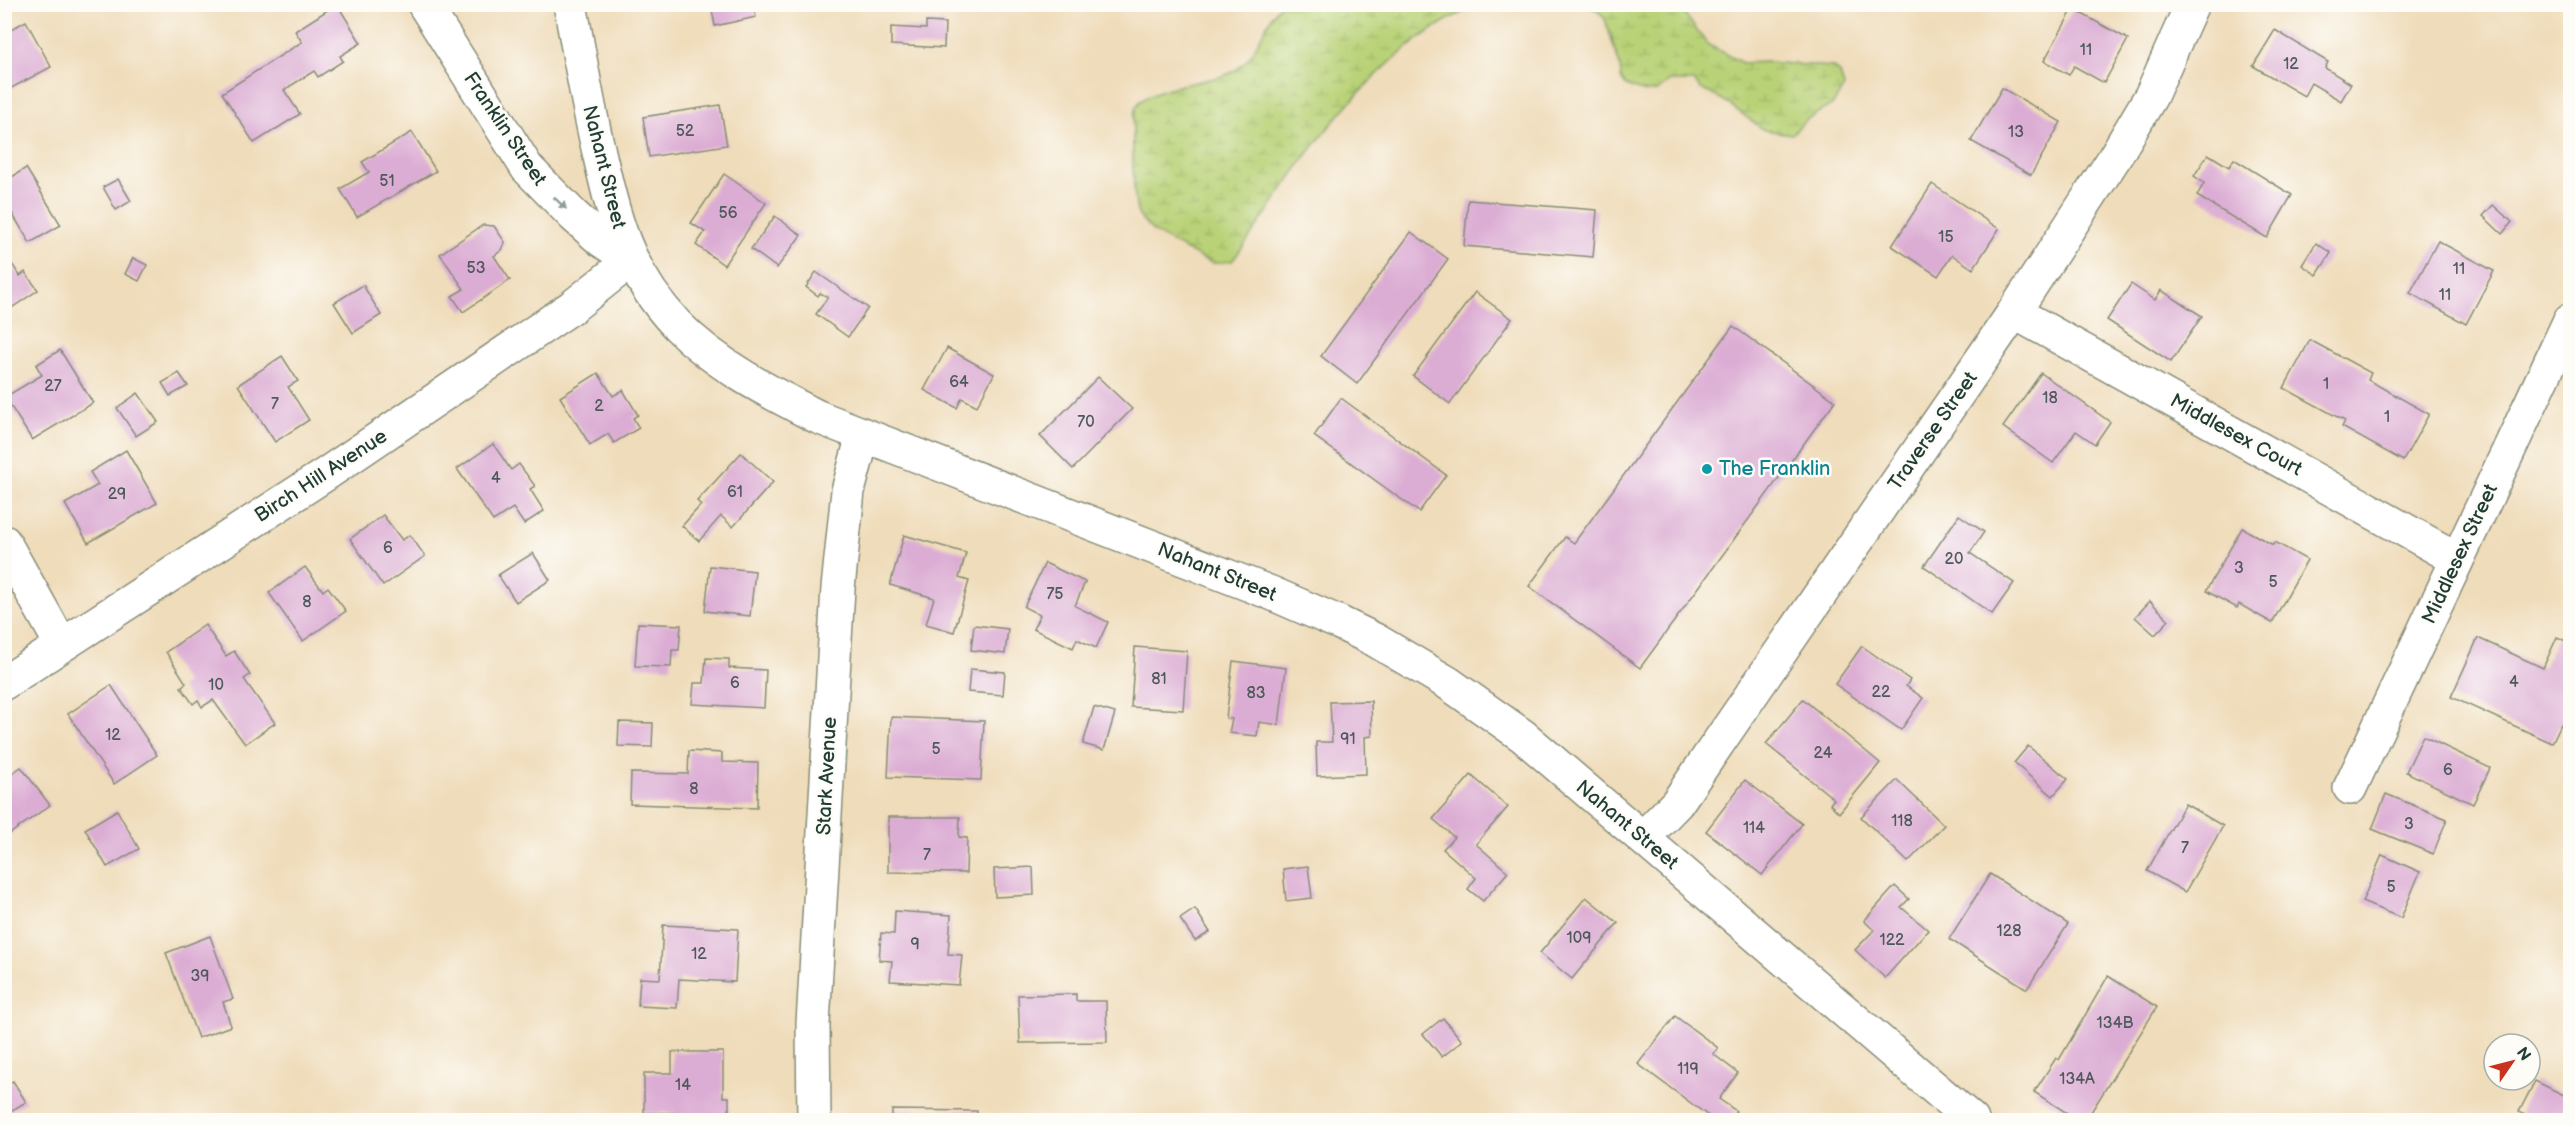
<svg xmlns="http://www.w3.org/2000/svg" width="2575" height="1125" font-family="'Balsamiq Sans',sans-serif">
<defs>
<pattern id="wetland-marsh" width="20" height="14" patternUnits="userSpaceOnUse" patternTransform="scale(1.5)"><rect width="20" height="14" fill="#b9d277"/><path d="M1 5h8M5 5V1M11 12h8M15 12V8" fill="none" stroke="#9fb568"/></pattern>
</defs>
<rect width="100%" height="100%" fill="#fdfcf7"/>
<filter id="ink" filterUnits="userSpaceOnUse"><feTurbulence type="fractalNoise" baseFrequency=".0167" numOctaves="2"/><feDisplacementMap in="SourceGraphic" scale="12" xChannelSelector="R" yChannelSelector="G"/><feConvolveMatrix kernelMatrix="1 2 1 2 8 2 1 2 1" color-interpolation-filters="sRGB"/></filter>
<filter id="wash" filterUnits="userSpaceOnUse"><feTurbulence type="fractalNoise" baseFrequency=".008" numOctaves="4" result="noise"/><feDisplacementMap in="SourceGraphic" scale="24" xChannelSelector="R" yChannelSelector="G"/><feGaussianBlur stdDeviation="1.35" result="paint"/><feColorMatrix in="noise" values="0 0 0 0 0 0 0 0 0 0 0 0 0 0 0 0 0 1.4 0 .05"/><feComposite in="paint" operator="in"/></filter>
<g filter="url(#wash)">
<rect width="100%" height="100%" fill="#efdcba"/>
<g fill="url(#wetland-marsh)" stroke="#6c8856" stroke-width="1.5">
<path d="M 1280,5 L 1482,5 C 1412,26 1340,109 1298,167 C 1275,198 1256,231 1232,261 C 1226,261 1219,264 1214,263 C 1207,262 1160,236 1153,231 C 1149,227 1140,219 1138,214 C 1133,200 1130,116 1137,105 C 1151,86 1203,83 1226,75 C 1257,63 1260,28 1280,5 Z"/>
<polygon points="1584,5 1678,5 1707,44 1742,63 1767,62 1832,67 1840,73 1844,87 1833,104 1807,119 1792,134 1764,130 1723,100 1701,89 1693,81 1670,81 1657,91 1646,92 1626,86 1621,78 1620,66 1605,19 1597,10"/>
</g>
<g id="blocks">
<g fill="#dcadd4">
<polygon points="337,4 361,43 340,56 343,61 318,77 314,71 284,90 300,114 254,143 222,93 302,42 295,31"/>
<polygon points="711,5 753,5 756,17 715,26"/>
<polygon points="2073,9 2128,39 2104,83 2074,66 2069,75 2044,61"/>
<polygon points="26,21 51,67 4,92 4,33"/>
<polygon points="926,22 945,23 944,48 891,45 891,27 926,29"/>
<polygon points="2275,30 2328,62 2325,68 2351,84 2341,101 2311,83 2304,96 2253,66"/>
<polygon points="2002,88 2061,122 2031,175 1971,141"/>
<polygon points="720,105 727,145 649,157 643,117"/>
<polygon points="412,132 436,171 357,217 340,189 369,172 362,162"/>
<polygon points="2208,154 2229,167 2234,159 2292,195 2267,238 2197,196 2204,183 2194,176"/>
<polygon points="26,168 61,225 30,243 4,200 4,182"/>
<polygon points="724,174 766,203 724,265 696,245 705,232 691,223"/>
<polygon points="118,179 131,201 116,210 103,187"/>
<polygon points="1932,184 1999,229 1973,269 1952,255 1938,276 1892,246"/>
<polygon points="1468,200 1597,210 1593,257 1464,246"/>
<polygon points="2493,205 2512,222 2502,234 2483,216"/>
<polygon points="775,216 801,235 777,268 751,249"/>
<polygon points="483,225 494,226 505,242 502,250 494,256 510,280 463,312 452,296 464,289 440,254"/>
<polygon points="1411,232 1448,259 1357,384 1321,356"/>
<polygon points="2438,241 2494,271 2466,324 2410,293"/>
<polygon points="2316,243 2331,253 2317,275 2302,265"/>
<polygon points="4,252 20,276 25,272 38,290 4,313"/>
<polygon points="133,258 147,265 139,281 125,274"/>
<polygon points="816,272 868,308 848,337 816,314 828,297 820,293 818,296 806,287"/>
<polygon points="2131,284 2155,300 2161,290 2202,316 2171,362 2107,320"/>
<polygon points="363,285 381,315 353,333 334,303"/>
<polygon points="1475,292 1512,319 1450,404 1413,376"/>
<polygon points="1733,326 1835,401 1640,668 1529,586 1565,537 1574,543"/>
<polygon points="2310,340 2371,373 2368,380 2429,414 2403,461 2342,427 2345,421 2284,388"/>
<polygon points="947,348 994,374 977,406 962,398 957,408 924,390"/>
<polygon points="60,350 93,403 32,440 5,397 42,375 36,365"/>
<polygon points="282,356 298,381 288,387 309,420 275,442 238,385"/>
<polygon points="179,373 188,386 170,396 162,383"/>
<polygon points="598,373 613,396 623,390 638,415 633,418 639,428 614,443 608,434 590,445 560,397"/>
<polygon points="2041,373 2110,422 2095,444 2076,431 2053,463 2003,427"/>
<polygon points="1098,377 1132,409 1073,469 1040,436"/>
<polygon points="138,393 158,422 136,436 117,408"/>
<polygon points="1341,398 1446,475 1419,512 1314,436"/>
<polygon points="493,444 511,470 519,464 535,486 530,489 544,511 524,524 513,508 493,521 457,469"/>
<polygon points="126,450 157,503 88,543 65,504 98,485 90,472"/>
<polygon points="741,453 773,482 733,527 721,516 699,541 682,526 701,505 697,501"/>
<polygon points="383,515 402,540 410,535 425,556 383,586 350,539"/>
<polygon points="1959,515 1984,532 1970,553 2014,583 1992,614 1924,566"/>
<polygon points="2242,528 2273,545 2275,542 2307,560 2272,623 2239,604 2237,608 2206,591"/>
<polygon points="904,535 966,553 959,578 969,581 954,632 926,624 934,598 890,585"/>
<polygon points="533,553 550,580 516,602 498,575"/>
<polygon points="1045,563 1085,582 1075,606 1108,622 1096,648 1077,639 1073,648 1033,629 1040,615 1024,607"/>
<polygon points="710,566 755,571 750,616 705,611"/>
<polygon points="305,567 323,591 328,587 346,611 303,641 269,593"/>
<polygon points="2150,601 2169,620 2155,635 2135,617"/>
<polygon points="638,623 681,625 679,650 672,650 671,667 635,666"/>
<polygon points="205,625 226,656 234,651 250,675 244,679 275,723 245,744 213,700 202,707 198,700 193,704 181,687 186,683 166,652"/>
<polygon points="974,625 1008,629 1005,654 971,650"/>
<polygon points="2557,637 2570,643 2570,729 2561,724 2552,743 2451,697 2478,638 2543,668"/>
<polygon points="1862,646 1910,680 1906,686 1923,698 1901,730 1835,684"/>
<polygon points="1135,647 1187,651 1183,710 1131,707"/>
<polygon points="706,658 729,659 729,668 766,670 764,708 692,704 694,683 704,683"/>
<polygon points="1233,661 1286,668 1279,725 1259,722 1257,736 1229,733 1232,719 1226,718"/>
<polygon points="970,669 1005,672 1003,695 968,692"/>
<polygon points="111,685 157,755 114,784 68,714"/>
<polygon points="1803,699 1880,763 1839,813 1830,804 1834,799 1766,744"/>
<polygon points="1371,701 1372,736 1365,737 1366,774 1317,776 1316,742 1332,742 1330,702"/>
<polygon points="1094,707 1115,713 1104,750 1083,744"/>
<polygon points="891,717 984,721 981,780 888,777"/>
<polygon points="619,722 653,723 652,747 618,746"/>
<polygon points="2423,736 2490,768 2473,804 2406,772"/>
<polygon points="2028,746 2068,779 2053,796 2014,763"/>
<polygon points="689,751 722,753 722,762 758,763 757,808 630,804 631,773 688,774"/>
<polygon points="21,767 50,805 4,838 4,779"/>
<polygon points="1471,775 1508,807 1476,844 1508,872 1483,901 1468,889 1476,878 1443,849 1454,837 1433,819"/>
<polygon points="1745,780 1802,824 1762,875 1706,831"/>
<polygon points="1897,780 1944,825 1908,862 1861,817"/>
<polygon points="2386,794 2447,819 2433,854 2372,829"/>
<polygon points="2185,804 2223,826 2185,892 2147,871"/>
<polygon points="117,810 139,849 107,867 85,829"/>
<polygon points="888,817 960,817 959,837 967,838 966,873 888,872"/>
<polygon points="2382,855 2420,872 2401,918 2362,902"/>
<polygon points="1308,866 1312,898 1286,901 1283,869"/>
<polygon points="1033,867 1034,895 995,897 994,869"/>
<polygon points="1990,874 2068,924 2027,989 1949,939"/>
<polygon points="1895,886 1909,899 1901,907 1928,930 1885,978 1855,950 1874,930 1864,921"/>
<polygon points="1586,897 1618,923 1572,979 1540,953"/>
<polygon points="1195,909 1210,932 1195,941 1180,919"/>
<polygon points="895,911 951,915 948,954 962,955 959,985 890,981 892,961 879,960 881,933 894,934"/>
<polygon points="663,925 738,929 735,982 679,979 677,1008 638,1006 640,978 660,979"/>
<polygon points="210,936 233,999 223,1002 231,1026 198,1038 166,953"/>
<polygon points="2108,976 2157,1007 2086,1120 2078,1120 2034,1092 2056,1058 2059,1060"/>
<polygon points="1076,994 1076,1001 1106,1001 1107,1042 1020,1043 1018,995"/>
<polygon points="1675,1016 1718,1048 1713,1054 1738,1073 1719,1099 1736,1111 1729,1120 1714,1120 1638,1064"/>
<polygon points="1443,1018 1462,1041 1442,1057 1423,1034"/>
<polygon points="672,1052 723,1052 723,1097 729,1097 729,1120 675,1120 675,1113 644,1113 644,1073 672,1073"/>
<polygon points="13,1081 26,1102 4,1115 4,1086"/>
<polygon points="2535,1081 2570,1098 2570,1120 2537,1120 2519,1112"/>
<polygon points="892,1110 977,1111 977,1120 892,1120"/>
</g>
</g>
</g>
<g filter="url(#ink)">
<use href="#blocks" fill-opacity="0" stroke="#878c77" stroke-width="1.5"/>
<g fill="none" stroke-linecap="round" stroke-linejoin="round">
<g stroke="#878c77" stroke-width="36">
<g id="minor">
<polyline points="2014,312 2457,559"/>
<polyline points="4,542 61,644"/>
<polyline points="4,683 326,474 572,307 631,260 601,240 574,216 527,168 424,4"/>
<polyline points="2350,788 2570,320"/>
<polyline points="1643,838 1677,803 2014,312 2113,160 2151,96 2192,4"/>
<polyline points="814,1120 813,1024 838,588 848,491 863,435"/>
</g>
</g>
<g stroke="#878c77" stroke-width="36">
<path id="major" d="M 570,4 C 579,52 587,101 598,148 C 614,218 626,271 677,325 C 716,365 769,392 818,417 L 1271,593 L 1340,623 L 1375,640 L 1448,683 L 1523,736 L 1972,1120"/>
</g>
<use href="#minor" stroke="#fff" stroke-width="33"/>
<use href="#major" stroke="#fff" stroke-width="33"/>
</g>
<defs><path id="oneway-solid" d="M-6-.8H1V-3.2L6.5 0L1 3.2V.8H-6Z" transform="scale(1.5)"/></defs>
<use fill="#8f9e9a" href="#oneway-solid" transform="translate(560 203) rotate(43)"/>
</g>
<circle fill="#0f9aa8" stroke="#fdfcf7" stroke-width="2" cx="1707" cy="469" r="6"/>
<g text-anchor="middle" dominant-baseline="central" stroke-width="5" stroke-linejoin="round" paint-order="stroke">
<g font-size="16" fill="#4e595c">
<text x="2086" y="50">11</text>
<text x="2291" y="64">12</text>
<text x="685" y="131">52</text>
<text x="2016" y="132">13</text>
<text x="387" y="181">51</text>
<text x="728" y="213">56</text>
<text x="1946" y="237">15</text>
<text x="476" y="268">53</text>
<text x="2459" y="269">11</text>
<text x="2445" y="295">11</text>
<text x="959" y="382">64</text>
<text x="2326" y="384">1</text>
<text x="53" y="386">27</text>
<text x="2050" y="398">18</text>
<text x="275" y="404">7</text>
<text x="599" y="406">2</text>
<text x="2387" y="417">1</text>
<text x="1086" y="422">70</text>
<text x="496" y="478">4</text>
<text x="735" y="492">61</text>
<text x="117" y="494">29</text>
<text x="388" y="548">6</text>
<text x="1954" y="559">20</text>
<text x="2239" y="568">3</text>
<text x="2273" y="582">5</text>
<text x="1055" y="594">75</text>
<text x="307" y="602">8</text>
<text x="1159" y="679">81</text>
<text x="2514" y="682">4</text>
<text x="735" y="683">6</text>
<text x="216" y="685">10</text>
<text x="1881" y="692">22</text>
<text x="1256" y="693">83</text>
<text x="113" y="735">12</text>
<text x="1348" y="739">91</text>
<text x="936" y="749">5</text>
<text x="1823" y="753">24</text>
<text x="2448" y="770">6</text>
<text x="694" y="789">8</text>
<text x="1902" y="821">118</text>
<text x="2409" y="824">3</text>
<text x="1754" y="828">114</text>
<text x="2185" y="848">7</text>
<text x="927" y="855">7</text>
<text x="2391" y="887">5</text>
<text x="2009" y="931">128</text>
<text x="1579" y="938">109</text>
<text x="1892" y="940">122</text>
<text x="915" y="944">9</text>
<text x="699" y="954">12</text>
<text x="200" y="976">39</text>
<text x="2115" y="1023">134B</text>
<text x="1688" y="1069">119</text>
<text x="2077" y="1079">134A</text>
<text x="683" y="1085">14</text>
</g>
<g font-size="20" fill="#1f3d34" stroke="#fdfcf7">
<text transform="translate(505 129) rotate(56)">Franklin Street</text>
<text transform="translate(604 167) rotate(76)">Nahant Street</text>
<text transform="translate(1933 431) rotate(-55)">Traverse Street</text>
<text transform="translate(2236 435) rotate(29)">Middlesex Court</text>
<text transform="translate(321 476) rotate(-33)">Birch Hill Avenue</text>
<text transform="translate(2460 554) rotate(-65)">Middlesex Street</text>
<text transform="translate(1217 572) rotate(22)">Nahant Street</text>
<text transform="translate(827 776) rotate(-87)">Stark Avenue</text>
<text transform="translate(1627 825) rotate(40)">Nahant Street</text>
</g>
<g font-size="20" fill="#0d838f" stroke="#fdfcf7" text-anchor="start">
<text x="1719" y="469">The Franklin</text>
</g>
</g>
<rect width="2575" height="1125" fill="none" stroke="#fdfcf7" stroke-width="24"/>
<g transform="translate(2512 1062) rotate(55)"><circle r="28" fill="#fdfcf7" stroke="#a4b0a9" stroke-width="1.5"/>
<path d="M0-4.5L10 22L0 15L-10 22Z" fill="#c8321e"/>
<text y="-9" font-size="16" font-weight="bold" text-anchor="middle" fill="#1f3d34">N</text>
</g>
</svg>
